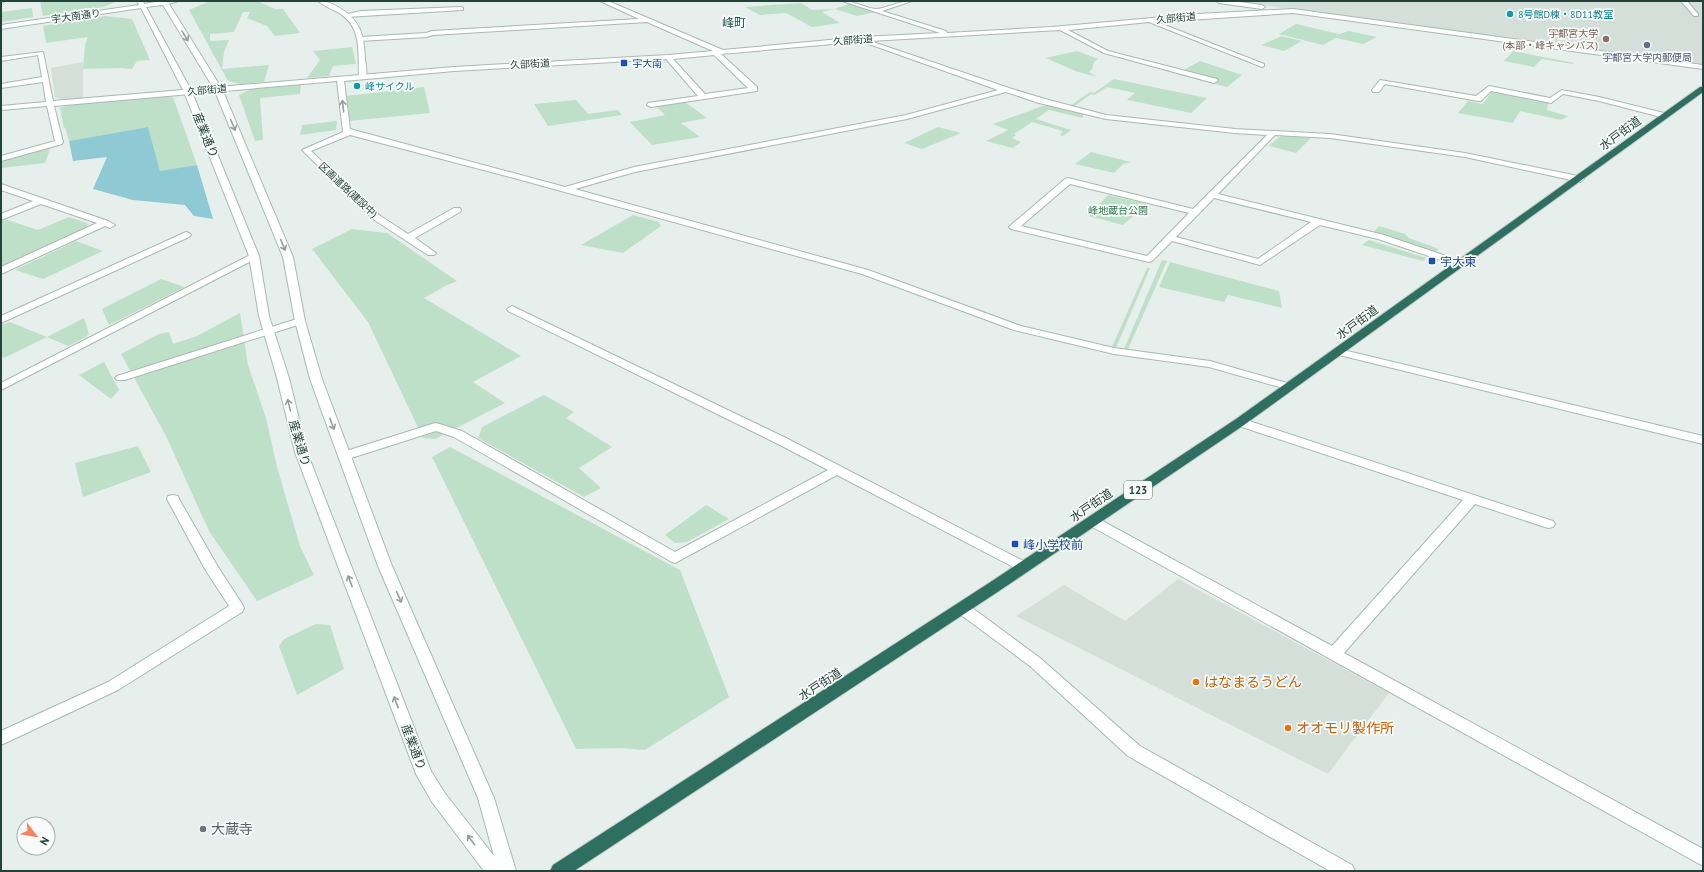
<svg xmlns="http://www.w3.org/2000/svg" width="1704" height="872" font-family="'PT Sans','Noto Sans JP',sans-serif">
<rect width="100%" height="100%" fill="#e6efeb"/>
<g fill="#d4dfda">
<polygon points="1232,1 1703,1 1703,64 1702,65"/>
<polygon points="83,62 83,98 64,100 55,97 51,68"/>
<polygon points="1178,579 1389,693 1328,774 1016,616 1064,585 1125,621"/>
</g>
<g fill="#bfe0c8">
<polygon points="40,1 118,1 103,7 43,16"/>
<polygon points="210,1 257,1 275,9 283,9 300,33 275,36 267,26 247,18 250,12 243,12 234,32 210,34 210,41 229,40 224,52 222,69 269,65 264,82 240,84 228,81 189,10"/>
<polygon points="801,3 812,10 834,9 849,4 876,12 857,16 835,9 822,12 840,23 812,27 786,13 760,15 745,7"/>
<polygon points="32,8 33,17 1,22 1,12"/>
<polygon points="105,16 132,19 150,60 137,61 132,69 120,68 83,69 85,45 88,37 46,43 43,26"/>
<polygon points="1296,24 1339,34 1349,31 1377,37 1363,44 1336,38 1323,45 1279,34"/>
<polygon points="1282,36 1302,41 1284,51 1261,45"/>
<polygon points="352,47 356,64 333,66 329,76 307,78 320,60 313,51"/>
<polygon points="1077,51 1098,59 1094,62 1092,69 1089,72 1097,77 1075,71 1046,58"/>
<polygon points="1513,51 1574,63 1572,64 1542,59 1534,67 1504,61"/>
<polygon points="1200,61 1242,75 1227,87 1176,74"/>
<polygon points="1114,79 1207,98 1191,113 1127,100 1135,93 1107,87 1095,95 1091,94 1072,108 1068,107 1090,92 1094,93"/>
<polygon points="301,85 300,94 260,98 263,140 255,141 239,95 251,89"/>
<polygon points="424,87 430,113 349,121 346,96"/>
<polygon points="1492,91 1549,101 1547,110 1568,116 1561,120 1520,111 1513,123 1458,113 1468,101 1483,104"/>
<polygon points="164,96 173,97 197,165 160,172 148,127 69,141 65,127 64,129 60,108 69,105"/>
<polygon points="576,100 588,114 618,110 622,115 548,126 534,104"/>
<polygon points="682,100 707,118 681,123 700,137 652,145 630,122 665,115 654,104"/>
<polygon points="1048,104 1084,114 1082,118 1049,110 1036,119 1071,130 1063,136 1060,135 1063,131 1032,122 1014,134 1016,135 1012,138 1021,142 1013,148 986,141 1008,130 993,124"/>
<polygon points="337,121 336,130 300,135 302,125"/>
<polygon points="938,127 961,133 922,149 904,143"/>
<polygon points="1285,136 1311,138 1296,153 1269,146 1279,137"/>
<polygon points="50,149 45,163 1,168 1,161 32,151"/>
<polygon points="1091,152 1131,162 1123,164 1114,173 1075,164"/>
<polygon points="1108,195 1147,204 1123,225 1088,216"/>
<polygon points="633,215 659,222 661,226 623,253 581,245"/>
<polygon points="69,217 87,223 88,225 85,228 1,267 1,221 4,219 38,230"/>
<polygon points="1379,226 1405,234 1409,238 1439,249 1435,253 1373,233"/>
<polygon points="352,229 387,233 457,281 445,286 424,298 521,356 473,382 505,403 435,439 423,438 368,322 312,249"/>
<polygon points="1369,240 1426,258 1423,261 1362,245"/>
<polygon points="76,241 103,251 43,279 15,270"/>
<polygon points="1162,260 1167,261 1128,349 1124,349"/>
<polygon points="1170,262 1279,291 1282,308 1228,295 1224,302 1159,287"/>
<polygon points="1147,268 1150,268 1116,348 1112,347"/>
<polygon points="161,279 185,287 109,325 102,309"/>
<polygon points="240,313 248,365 266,418 277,467 300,546 314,575 257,601 209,531 166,436 121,354 159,334 169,332 173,344 197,336"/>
<polygon points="84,318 89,333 86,337 68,346 47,337 4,358 1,356 1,325 10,322 47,337"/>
<polygon points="104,362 119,390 111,399 79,375"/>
<polygon points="544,395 574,412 566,418 612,447 579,468 601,488 584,497 478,438 482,427"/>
<polygon points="138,446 151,472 83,497 75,463"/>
<polygon points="450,447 680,570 729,697 645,750 620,748 576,749 432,457"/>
<polygon points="706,505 729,519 687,542 675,543 665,535"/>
<polygon points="316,624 330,625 344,669 297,695 279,646 284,639"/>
</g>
<polygon fill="#8ec9d4" points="148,127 160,171 197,165 213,219 194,216 185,205 133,200 93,189 107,157 73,161 69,141"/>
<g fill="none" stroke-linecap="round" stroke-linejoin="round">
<g stroke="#a8b8b2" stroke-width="2">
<polygon id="lane" points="1681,1 1687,1 1698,14 1698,16 1694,16"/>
</g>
<g stroke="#a8b8b2" stroke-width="2">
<g id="street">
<polygon points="1,1 5,1 2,3"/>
<path d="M 600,1 L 608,1 L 723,50 L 862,37 L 940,33 L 842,1 C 855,1 865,8 875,9 C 885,9 899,1 912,1 L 882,11 L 946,31 L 947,33 L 1052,27 L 1197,14 L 1293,9 L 1703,65 L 1703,69 L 1293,13 L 1157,22 L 1264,64 L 1264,66 L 1262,67 L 1149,22 L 1068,30 L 1108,51 L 1217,79 L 1218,81 L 1214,83 L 1104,53 L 1060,30 L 870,41 L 1009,88 L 1045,99 L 1106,115 L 1235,129 L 1330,134 L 1465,153 L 1583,177 L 1584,179 L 1580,182 L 1465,157 L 1330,138 L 1275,135 L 1218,194 L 1384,235 L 1464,262 L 1466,264 L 1464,266 L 1461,267 L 1378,239 L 1320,225 L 1260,265 L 1172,241 L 1152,261 L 1149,262 L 1011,229 L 1009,227 L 1011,225 L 1065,179 L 1068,178 L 1193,209 L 1267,135 L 1235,133 L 1106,119 L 1039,103 L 1006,92 L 907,119 L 635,172 L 575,189 L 868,270 L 1021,326 L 1114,348 L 1210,361 L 1294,385 L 1296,387 L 1294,389 L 1290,390 L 1209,367 L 1114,354 L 1014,330 L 862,274 L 514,178 L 350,135 L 311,151 L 379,215 L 408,234 L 454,208 L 460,208 L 461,210 L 460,212 L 415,238 L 436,253 L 434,255 L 428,255 L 373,219 L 302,150 L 343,132 L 337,81 L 54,106 L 63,142 L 62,144 L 1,161 L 1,156 L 55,141 L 47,106 L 1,110 L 1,106 L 46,102 L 43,82 L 1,88 L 1,84 L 42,77 L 38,55 L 1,61 L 1,57 L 43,52 L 53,101 L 454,67 L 668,55 L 713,51 L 647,22 L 433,35 L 427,37 L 360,41 L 357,39 L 360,37 L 426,33 L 432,31 L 639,19 ZM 866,41 L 866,43 L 998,90 L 906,115 L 634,167 L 565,187 L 350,129 L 344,81 L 454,71 L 666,59 L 698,96 L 648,103 L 647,105 L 651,107 L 757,91 L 757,87 L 721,54 ZM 714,55 L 748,88 L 705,94 L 673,59 ZM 1070,184 L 1189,213 L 1147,256 L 1021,226 ZM 1214,198 L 1311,222 L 1258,259 L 1176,237 Z"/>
<polygon points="1216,1 1232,1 1262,5 1265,7 1262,9 1219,3"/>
<polygon points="461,7 463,8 463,10 346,17 343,15 361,11"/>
<polygon points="1380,80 1476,96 1489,86 1550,98 1562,90 1599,97 1668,114 1669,116 1665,118 1599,101 1563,94 1551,103 1491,91 1481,101 1478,101 1385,84 1379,92 1373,92 1372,90"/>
<polygon points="1,184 108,221 115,225 110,228 105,226 1,274 1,267 97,223 41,204 1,220 1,214 33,201 1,190"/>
<polygon points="186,232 189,233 191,235 189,237 1,323 1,316"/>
<polygon points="254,253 259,256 257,258 1,390 1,383"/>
<polygon points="512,306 786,438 1029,564 1031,567 1029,570 1024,572 1019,570 837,475 675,563 670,561 454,437 436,431 348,459 340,459 338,456 340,453 432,424 436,423 462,431 675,552 828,470 778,444 508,311 507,309"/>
<polygon points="300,318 305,321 304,323 125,380 117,380 115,378 117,376"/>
<polygon points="1339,349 1703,436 1703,444 1335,354 1334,352"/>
<polygon points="1240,418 1553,521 1555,524 1553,527 1548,528 1475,504 1344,653 1703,849 1703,866 1087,524 1085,521 1087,518 1092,517 1097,518 1332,646 1463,500 1236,425 1234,422 1236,419"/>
<polygon points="173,495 178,496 179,499 218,567 242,604 244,608 242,612 118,690 1,745 1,731 108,682 229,606 205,569 167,499 168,496"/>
<polygon points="962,603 967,604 1040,658 1140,746 1352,865 1355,871 1330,871 1128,756 1030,666 957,612 955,608 957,604"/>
</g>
</g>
<g stroke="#a4bbb3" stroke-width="2">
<g id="secondary">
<path d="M 137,1 L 143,1 L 144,4 L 161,1 L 178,1 L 169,4 L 222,89 L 293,257 L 305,321 L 322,379 L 392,566 L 494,798 L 516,871 L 484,871 L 432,802 L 416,774 L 295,452 L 277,378 L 259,316 L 249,256 L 184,92 L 141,8 L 1,29 L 1,25 L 139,5 ZM 163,5 L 214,89 L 283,257 L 295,321 L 310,379 L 378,566 L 478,798 L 494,856 L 444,792 L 431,771 L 307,452 L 289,378 L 269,316 L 259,256 L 192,92 L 146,7 Z"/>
<path d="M 318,1 C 326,1 331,3 338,7 C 361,20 364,35 365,59 C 366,65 367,72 366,78 L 363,78 L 359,76 C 358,55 362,29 342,15 C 335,10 325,7 318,1 Z"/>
</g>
</g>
<g stroke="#c2cac8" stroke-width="2">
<polygon id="highway" points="1700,87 1703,87 1703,92 1244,425 999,591 574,871 550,871 553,865 989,583 1236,419"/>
</g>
<use href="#lane" fill="#fff" fill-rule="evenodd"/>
<use href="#street" fill="#fff" fill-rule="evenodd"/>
<use href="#secondary" fill="#fff" fill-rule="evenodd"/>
<use href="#highway" fill="#2f6f62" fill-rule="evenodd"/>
</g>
<defs><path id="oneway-shaft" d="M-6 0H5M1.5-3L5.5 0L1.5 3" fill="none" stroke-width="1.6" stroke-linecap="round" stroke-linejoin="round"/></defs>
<g stroke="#92a09c">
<use href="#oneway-shaft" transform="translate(185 36) rotate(58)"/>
<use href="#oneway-shaft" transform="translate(343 106) rotate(-97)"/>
<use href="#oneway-shaft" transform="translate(233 125) rotate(67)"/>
<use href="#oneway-shaft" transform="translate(283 245) rotate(67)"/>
<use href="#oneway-shaft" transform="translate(289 405) rotate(-104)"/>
<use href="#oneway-shaft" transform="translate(332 424) rotate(69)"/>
<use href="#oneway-shaft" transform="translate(350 581) rotate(-111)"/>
<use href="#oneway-shaft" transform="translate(399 597) rotate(66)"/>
<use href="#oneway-shaft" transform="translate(396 702) rotate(-111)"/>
<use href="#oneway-shaft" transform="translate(471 840) rotate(-127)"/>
</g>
<g fill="#0f9aa8" stroke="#f7fbf9" stroke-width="1.5">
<circle cx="1510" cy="14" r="4"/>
<circle cx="357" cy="86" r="4"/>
</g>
<circle fill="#8d6e63" stroke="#f7fbf9" stroke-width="1.5" cx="1606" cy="39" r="4"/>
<circle fill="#5c6f8a" stroke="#f7fbf9" stroke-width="1.5" cx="1647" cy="45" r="4"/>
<g fill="#1a4fb4" stroke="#f7fbf9" stroke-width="1.5">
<rect x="620" y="59" width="8" height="8" rx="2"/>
<rect x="1428" y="257" width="8" height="8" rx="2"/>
<rect x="1011" y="540" width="8" height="8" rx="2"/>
</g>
<g fill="#e8710a" stroke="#f7fbf9" stroke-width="1.5">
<circle cx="1196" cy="682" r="4"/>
<circle cx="1288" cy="728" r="4"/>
</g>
<circle fill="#6b7280" stroke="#f7fbf9" stroke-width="1.5" cx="203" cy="829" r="4"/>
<g text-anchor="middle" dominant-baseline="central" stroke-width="3.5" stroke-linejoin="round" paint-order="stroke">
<g font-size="10" fill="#0d838f" stroke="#f7fbf9" text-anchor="start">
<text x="1518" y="14">8号館D棟・8D11教室</text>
<text x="365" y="86">峰サイクル</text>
</g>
<g font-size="10" fill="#24423a" stroke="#f7fbf9">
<text transform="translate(76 16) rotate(-8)">宇大南通り</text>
<text transform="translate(1176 18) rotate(-5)">久部街道</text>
<text transform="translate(853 40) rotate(-4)">久部街道</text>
<text transform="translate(530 64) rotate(-3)">久部街道</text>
<text transform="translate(207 90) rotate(-5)">久部街道</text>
<text transform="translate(348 190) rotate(43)">区画道路(建設中)</text>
</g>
<g font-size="10" fill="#785e54" stroke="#f7fbf9" text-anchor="end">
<text x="1598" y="33">宇都宮大学<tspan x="1598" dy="12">(本部・峰キャンパス)</tspan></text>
</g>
<g font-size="10" fill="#4e5e75" stroke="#f7fbf9">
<text x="1647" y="57">宇都宮大学内郵便局</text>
</g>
<g font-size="10" fill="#164399" stroke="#f7fbf9" text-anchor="start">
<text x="632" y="63">宇大南</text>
</g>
<g font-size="10" fill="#2d7a4b" stroke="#f7fbf9">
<text x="1118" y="210">峰地蔵台公園</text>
</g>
<rect fill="#f7fbf9" stroke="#637a73" stroke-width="1" x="1124" y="481" width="28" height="18" rx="3"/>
<g font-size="11" font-weight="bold" fill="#24423a">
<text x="1138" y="490">123</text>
</g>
<g font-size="12" fill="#1f5548" stroke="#f7fbf9">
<text x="734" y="22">峰町</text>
</g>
<g font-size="12" fill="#24423a" stroke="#f7fbf9">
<text transform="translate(1620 133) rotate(-36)">水戸街道</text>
<text transform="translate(206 135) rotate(68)">産業通り</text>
<text transform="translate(1357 322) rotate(-36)">水戸街道</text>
<text transform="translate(300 443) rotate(74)">産業通り</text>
<text transform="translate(1091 505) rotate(-34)">水戸街道</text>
<text transform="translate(820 684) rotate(-33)">水戸街道</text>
<text transform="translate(414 747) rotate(69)">産業通り</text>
</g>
<g font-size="12" fill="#164399" stroke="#f7fbf9" text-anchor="start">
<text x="1440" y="261">宇大東</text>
<text x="1023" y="544">峰小学校前</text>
</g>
<g font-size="14" fill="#c56008" stroke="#f7fbf9" text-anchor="start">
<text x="1204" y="682">はなまるうどん</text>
<text x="1296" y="728">オオモリ製作所</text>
</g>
<g font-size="14" fill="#5b616d" stroke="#f7fbf9" text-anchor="start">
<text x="211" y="829">大蔵寺</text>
</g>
</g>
<rect width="1704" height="872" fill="none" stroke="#24423a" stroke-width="4"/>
<g transform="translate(36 836) rotate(121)"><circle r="19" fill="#f7fbf9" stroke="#a3b1ad"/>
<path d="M0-3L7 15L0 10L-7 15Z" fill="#f4845f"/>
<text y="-6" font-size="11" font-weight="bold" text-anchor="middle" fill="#24423a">N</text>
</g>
</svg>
